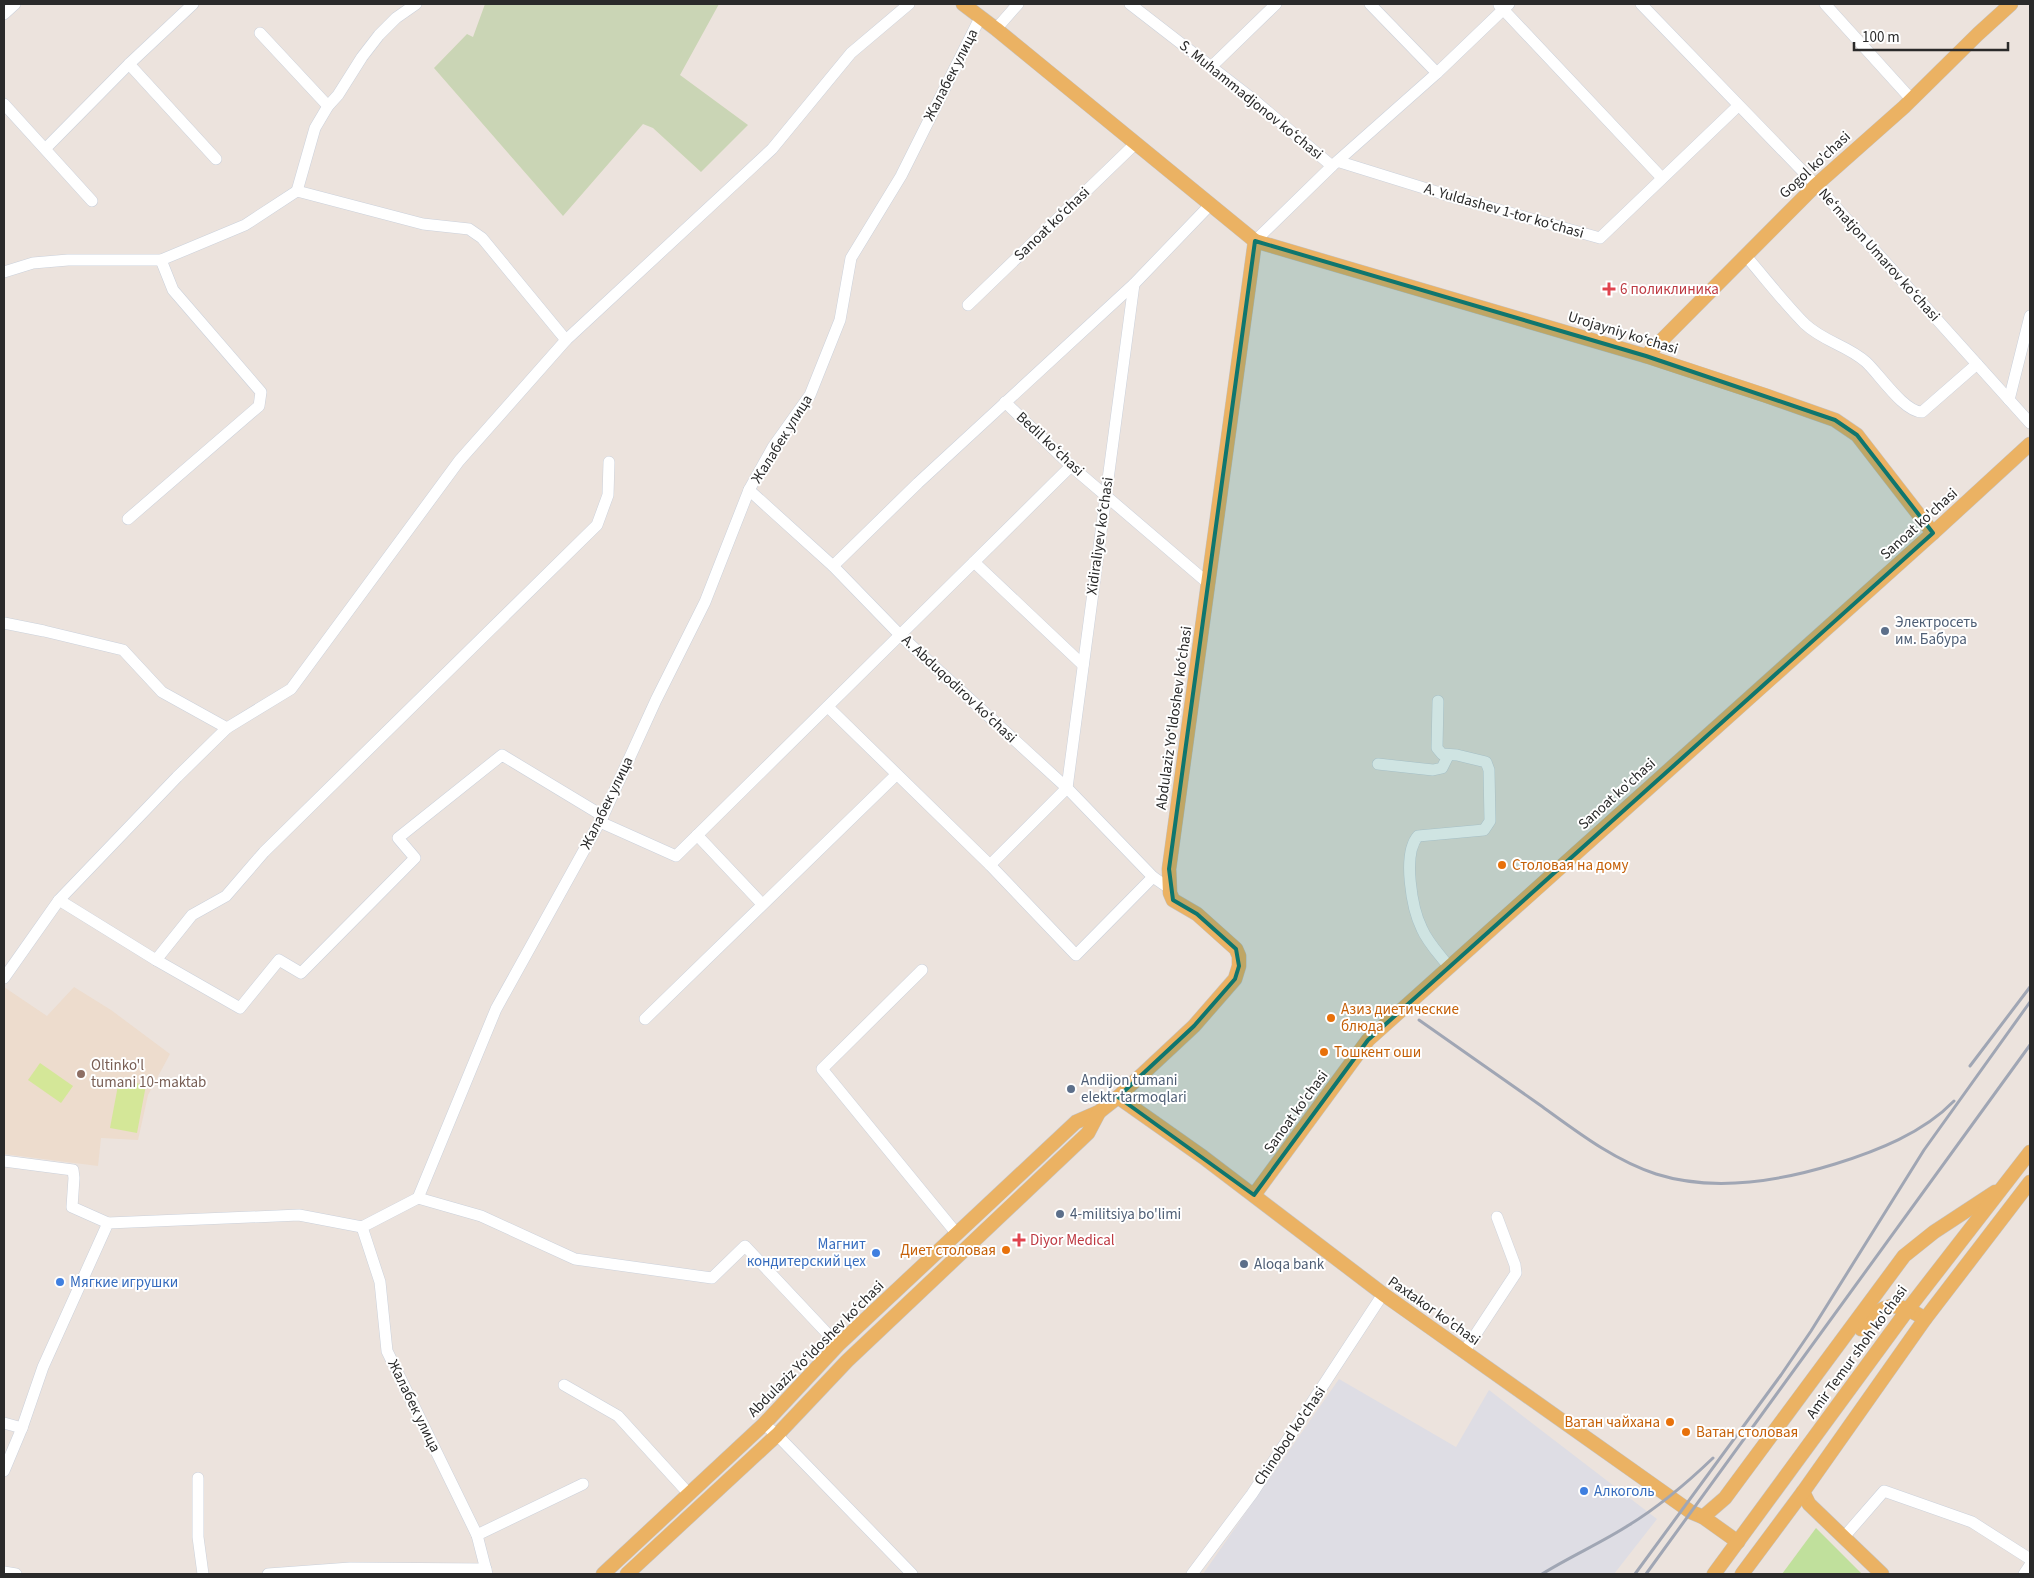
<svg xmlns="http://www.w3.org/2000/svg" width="2034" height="1578" font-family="'Source Sans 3',sans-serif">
<rect width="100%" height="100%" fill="#ece3dd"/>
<polygon fill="#dedde4" points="1339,1379 1456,1447 1489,1390 1657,1519 1614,1574 1203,1574"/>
<polygon fill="#eddccd" points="4,987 47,1016 74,987 111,1010 170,1054 148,1095 138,1140 101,1138 98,1166 4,1154"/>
<polygon fill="#c0e09c" points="1816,1528 1862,1574 1782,1574"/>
<polygon fill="#cad5b5" points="485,4 719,4 680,75 748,125 701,172 653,128 643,124 563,216 434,68 467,34 473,37"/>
<g fill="#d4e798">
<polygon points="40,1063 73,1086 61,1103 28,1080"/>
<polygon points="119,1080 146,1085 137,1133 110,1128"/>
</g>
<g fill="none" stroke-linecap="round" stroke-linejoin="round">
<g stroke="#cbd1db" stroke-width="12">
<g id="minor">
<polyline points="1130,4 1254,100 1332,166 1437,73 1509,4"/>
<polyline points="1370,4 1437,73"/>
<polyline points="1641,4 1816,185 2030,423"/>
<polyline points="1825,4 1911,99"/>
<polyline points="1499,5 1662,178"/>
<polyline points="4,14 15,4"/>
<polyline points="996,29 1018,4"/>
<polyline points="260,33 328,106"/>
<polyline points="129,64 216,159"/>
<polyline points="1211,67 1276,4"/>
<polyline points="4,104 92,201"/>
<polyline points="46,148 129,64 193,4"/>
<polyline points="1340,162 1456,198 1600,238 1738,106"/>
<polyline points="297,191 315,128 328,106 338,95 362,57 379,35 396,18 416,4"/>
<polyline points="1255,241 1332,166"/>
<path d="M 1745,255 C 1765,278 1784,303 1805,324 C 1824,342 1847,345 1866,362 C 1880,375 1904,412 1922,412 L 1977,364"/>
<polyline points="4,272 33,263 68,260 161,260 245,225 297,191 423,224 469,229 482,238 566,340"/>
<polyline points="968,305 1136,143"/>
<polyline points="2009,400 2030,316"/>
<polyline points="1005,402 1071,466 1209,584"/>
<polyline points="1071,466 974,562 1083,665"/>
<polyline points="749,490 833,566 900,635 1067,788 1153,877 1169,888"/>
<polyline points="128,519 259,406 261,392 173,290 161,260"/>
<polyline points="833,566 918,483 1134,284 1210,205"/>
<polyline points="4,623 44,631 123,650 162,692 227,728"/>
<path d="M 1438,701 L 1437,748 L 1442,754 L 1457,755 L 1486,762 L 1489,770 L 1490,821 L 1484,830 L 1418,836 C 1402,854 1412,909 1422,929 C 1428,943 1440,955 1449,967"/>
<polyline points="828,707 990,865 1076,955 1153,877"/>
<polyline points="1378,764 1433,770 1442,768 1448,756"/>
<polyline points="600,822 676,856 974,562"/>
<polyline points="697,835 762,904"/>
<polyline points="990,865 1067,788 1134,284"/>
<polyline points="59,900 156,960 240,1008 279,960 301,973 415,858 398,838 502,755 603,816"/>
<polyline points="156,960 192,915 226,896 264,852 597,525 608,495 609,462"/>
<polyline points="922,970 822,1069 957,1234"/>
<polyline points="4,978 59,900 177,777 227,728 291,689 459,461 566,340 772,149 851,53 909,4"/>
<polyline points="645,1019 896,775"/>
<polyline points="4,1161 73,1170 74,1178 72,1207 108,1223"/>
<polyline points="418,1198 481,1216 575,1259 712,1278 745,1246 838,1345"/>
<polyline points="1464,1352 1516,1273 1515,1265 1497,1217"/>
<polyline points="564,1385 618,1416 689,1494"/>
<polyline points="4,1423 22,1428"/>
<polyline points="764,1424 777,1435 912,1574"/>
<polyline points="4,1471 22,1428 43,1367 108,1223 299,1215 362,1227"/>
<polyline points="198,1478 198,1537 203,1574"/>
<polyline points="477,1535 583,1484"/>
<polyline points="1844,1537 1884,1491 1972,1522 2030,1559"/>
<polyline points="4,1572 16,1574"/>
<polyline points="268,1574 350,1568 486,1569"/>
<polyline points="487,1574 477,1535 387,1351 380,1282 362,1227 418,1198 496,1009 603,816 656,700 705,602 749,490 773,447 810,395 840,320 851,258 901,176 980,18"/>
<polyline points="1192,1574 1252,1494 1383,1294"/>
<polyline points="2024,1574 2030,1565"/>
</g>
</g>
<g stroke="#c3c3c3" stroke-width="15">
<g id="major">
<polyline points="963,4 996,29 1255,241 1646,356 1767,396 1835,420 1857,435 1933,533"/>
<polyline points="1646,356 1816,185 1904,107 1978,34 2011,4"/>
<polyline points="1118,1097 1203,1157 1383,1294 1691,1512 1703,1517 1738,1542"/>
<polyline points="1254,1195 1368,1040 1933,533 2030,444"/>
<path d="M 1861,1329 C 1883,1301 1896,1300 1925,1319"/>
<polyline points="1803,1492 1809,1504 1882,1574"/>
<polyline points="1703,1517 1725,1498 1904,1256 1934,1232 1995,1192"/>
<polyline points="603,1574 764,1424 838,1345 1076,1122 1099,1112 1118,1097 1194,1026 1235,979 1239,966 1239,956 1236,949 1197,914 1173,900 1170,893 1169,869 1255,241"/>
<polyline points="627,1574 777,1435 847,1361 1088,1133 1099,1112"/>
<polyline points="1714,1574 1909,1308 2030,1152"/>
<polyline points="1742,1574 1803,1492 1925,1319 2030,1182"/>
</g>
</g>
<use href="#minor" stroke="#fff" stroke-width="11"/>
<use href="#major" stroke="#ebb263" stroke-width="14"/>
<g stroke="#a0a6b4" stroke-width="3">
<path d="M 1419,1020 C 1459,1048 1500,1077 1540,1105 C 1576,1131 1613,1160 1656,1174 C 1713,1192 1780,1181 1835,1164 C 1877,1151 1923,1133 1954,1101"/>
<polyline points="1970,1066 2030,987"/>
<path d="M 1542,1574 C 1571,1556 1601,1543 1629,1525 C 1660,1506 1688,1482 1713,1458"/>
<polyline points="1635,1574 1781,1375 1811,1331 1924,1150 2030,1002"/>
<polyline points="1646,1574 2030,1045"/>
</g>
</g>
<path fill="#0f766e" fill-opacity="0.2" stroke="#0f766e" stroke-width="4" stroke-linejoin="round" d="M 1255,241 L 1646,356 L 1835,420 L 1857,435 L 1933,533 L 1368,1040 L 1254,1195 L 1118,1097 L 1194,1026 L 1235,979 L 1239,966 L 1236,949 L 1197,914 L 1173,900 L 1169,869 Z"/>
<g fill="#e0444e" stroke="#fff" stroke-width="2">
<path d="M1606.5 281.5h5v5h5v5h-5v5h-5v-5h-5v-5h5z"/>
<path d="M1016.5 1232.5h5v5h5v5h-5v5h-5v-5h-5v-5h5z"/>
</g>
<g fill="#5c6f8a" stroke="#fff" stroke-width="2">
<circle cx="1885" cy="631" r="5"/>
<circle cx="1071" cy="1089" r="5"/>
<circle cx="1060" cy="1214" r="5"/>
<circle cx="1244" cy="1264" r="5"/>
</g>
<g fill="#e8710a" stroke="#fff" stroke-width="2">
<circle cx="1502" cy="865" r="5"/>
<circle cx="1331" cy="1018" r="5"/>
<circle cx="1324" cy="1052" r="5"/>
<circle cx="1006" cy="1250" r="5"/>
<circle cx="1670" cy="1422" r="5"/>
<circle cx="1686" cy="1432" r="5"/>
</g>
<circle fill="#8d6e63" stroke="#fff" stroke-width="2" cx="81" cy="1074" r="5"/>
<g fill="#3f7fe0" stroke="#fff" stroke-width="2">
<circle cx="876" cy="1253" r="5"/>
<circle cx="60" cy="1282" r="5"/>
<circle cx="1584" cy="1491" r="5"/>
</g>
<g text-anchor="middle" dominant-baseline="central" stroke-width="4" stroke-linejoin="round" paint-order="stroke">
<g font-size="15" fill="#2a2a2a" stroke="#fff">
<text transform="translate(951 75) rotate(-63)">Жалабек улица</text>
<text transform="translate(1251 100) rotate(39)">S. Muhammadjonov koʻchasi</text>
<text transform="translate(1815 165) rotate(-43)">Gogol ko'chasi</text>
<text transform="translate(1504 211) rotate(16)">A. Yuldashev 1-tor koʻchasi</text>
<text transform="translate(1052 224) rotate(-44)">Sanoat koʻchasi</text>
<text transform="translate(1879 255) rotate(48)">Neʻmatjon Umarov koʻchasi</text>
<text transform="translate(1623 333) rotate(17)">Urоjayniy koʻchasi</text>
<text transform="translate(782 439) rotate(-58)">Жалабек улица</text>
<text transform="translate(1050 444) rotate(43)">Bedil koʻchasi</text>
<text transform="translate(1919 524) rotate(-42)">Sanoat ko'chasi</text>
<text transform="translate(1100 536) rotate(-82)">Xidiraliyev koʻchasi</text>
<text transform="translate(959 689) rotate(43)">A. Abduqodirov koʻchasi</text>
<text transform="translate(1174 718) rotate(-82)">Abdulaziz Yoʻldoshev koʻchasi</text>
<text transform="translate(1617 794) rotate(-42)">Sanoat ko'chasi</text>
<text transform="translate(607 803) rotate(-64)">Жалабек улица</text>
<text transform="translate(1296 1112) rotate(-54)">Sanoat ko'chasi</text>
<text transform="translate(1434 1311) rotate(35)">Paxtakor ko'chasi</text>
<text transform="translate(816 1349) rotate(-45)">Abdulaziz Yoʻldoshev koʻchasi</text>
<text transform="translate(1857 1352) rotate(-54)">Amir Temur shoh ko'chasi</text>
<text transform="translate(414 1406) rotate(64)">Жалабек улица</text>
<text transform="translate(1290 1436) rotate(-56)">Chinobod ko'chasi</text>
</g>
<g font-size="15" fill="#be3a42" stroke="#fff" text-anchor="start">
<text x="1620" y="289">6 поликлиника</text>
<text x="1030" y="1240">Diyor Medical</text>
</g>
<g font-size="15" fill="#4e5e75" stroke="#fff" text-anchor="start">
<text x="1895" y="622">Электросеть<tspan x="1895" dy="17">им. Бабура</tspan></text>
<text x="1081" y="1080">Andijon tumani<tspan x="1081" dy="17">elektr tarmoqlari</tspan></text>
<text x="1070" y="1214">4-militsiya bo'limi</text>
<text x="1254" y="1264">Aloqa bank</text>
</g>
<g font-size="15" fill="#c56008" stroke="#fff" text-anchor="start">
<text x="1512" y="865">Столовая на дому</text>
<text x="1341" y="1009">Азиз диетические<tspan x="1341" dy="17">блюда</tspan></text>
<text x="1334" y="1052">Тошкент оши</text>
<text x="996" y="1250" text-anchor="end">Диет столовая</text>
<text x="1660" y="1422" text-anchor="end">Ватан чайхана</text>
<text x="1696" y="1432">Ватан столовая</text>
</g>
<g font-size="15" fill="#785e54" stroke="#fff" text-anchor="start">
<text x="91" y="1065">Oltinko'l<tspan x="91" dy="17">tumani 10-maktab</tspan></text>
</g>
<g font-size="15" fill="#366cbe" stroke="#fff" text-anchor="start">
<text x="866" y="1244" text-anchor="end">Магнит<tspan x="866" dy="17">кондитерский цех</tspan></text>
<text x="70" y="1282">Мягкие игрушки</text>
<text x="1594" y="1491">Алкоголь</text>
</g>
</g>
<rect width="2034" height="1578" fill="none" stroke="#2a2a2a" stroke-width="10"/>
<path d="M1854 42v8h154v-8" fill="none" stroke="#2a2a2a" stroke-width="2.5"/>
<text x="1862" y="42" font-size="15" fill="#2a2a2a" stroke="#ffffff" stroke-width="4" paint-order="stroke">100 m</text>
</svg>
